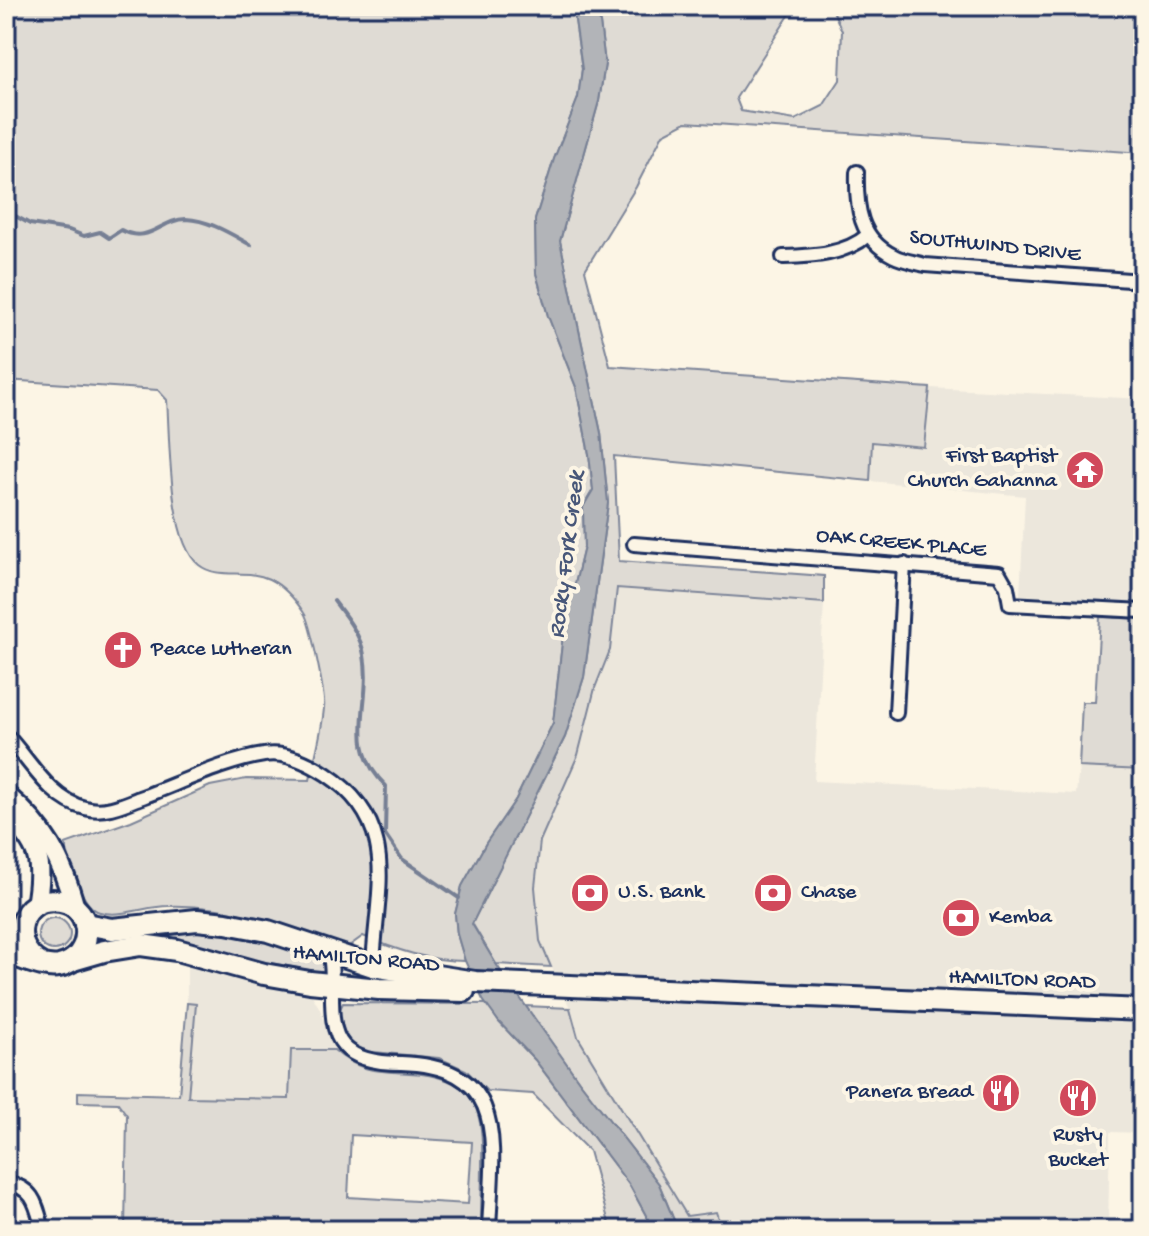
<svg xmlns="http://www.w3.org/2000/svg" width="1149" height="1236" font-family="'Gochi Hand',sans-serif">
<rect width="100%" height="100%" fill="#fcf5e5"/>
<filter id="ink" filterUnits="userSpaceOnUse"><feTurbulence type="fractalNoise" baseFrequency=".0125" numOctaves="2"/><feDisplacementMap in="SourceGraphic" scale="16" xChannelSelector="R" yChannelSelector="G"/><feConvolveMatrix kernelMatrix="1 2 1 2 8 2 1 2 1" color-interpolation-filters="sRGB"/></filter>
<g filter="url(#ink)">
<g fill="#ece7dc">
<polygon points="930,388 1143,399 1143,603 1020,595 1025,496 870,481 872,442 924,447"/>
<polygon points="617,588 824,603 814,781 1076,794 1079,767 1143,770 1143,1133 1110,1132 1108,1230 722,1230 716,1212 687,1217 578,1037 570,1008 540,941 535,887 540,841 578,755 595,688 610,650"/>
<polygon points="187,960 307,987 320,1009 334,1050 291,1050 290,1099 188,1097 196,1004 187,1003"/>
</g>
<g fill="#dfdbd4" stroke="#7d8599" stroke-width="2" fill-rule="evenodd">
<path d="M 6,6 L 573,6 L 582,69 L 578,98 L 554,159 L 535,220 L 536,273 L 548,316 L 576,387 L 589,454 L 593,490 L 583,507 L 584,547 L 575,584 L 568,590 L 553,723 L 516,799 L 486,843 L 462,886 L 455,914 L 457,934 L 465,961 C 429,961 396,950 363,936 L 349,946 L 339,948 C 283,925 229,904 168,906 C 147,906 120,918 100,912 C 80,907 71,862 65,844 L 131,821 L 210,786 L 246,779 L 310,780 C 315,756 322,732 324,708 C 326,697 310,621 304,613 C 295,599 283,586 269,579 C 247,568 218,580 199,565 C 168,541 170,438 167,400 L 158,390 L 6,380 Z"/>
<polygon points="598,6 795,6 736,98 741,111 795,120 823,106 840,80 842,31 831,6 1143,6 1143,153 686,122 663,134 636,187 585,270 610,366 930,388 924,447 872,442 870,481 614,456 619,561 824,576 824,603 617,588 610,650 595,688 578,755 540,841 535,887 540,941 551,967 496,964 472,923 565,737 584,677 608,503 601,433 560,241 599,101 605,64"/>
<polygon points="1100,617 1143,619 1143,770 1079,767 1082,702 1095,702"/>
<circle cx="54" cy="934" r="16"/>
<polygon points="208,923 315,953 324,962 325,973 238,957 158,936 136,934 98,940 97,928"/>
<path d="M 187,1003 L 196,1004 L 188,1097 L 289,1099 L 291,1050 L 334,1050 C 359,1072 377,1071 409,1073 C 471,1076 484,1103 482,1162 C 482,1184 481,1207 481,1230 L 125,1230 L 127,1115 L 118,1103 L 78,1102 L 78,1092 L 179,1095 ZM 351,1135 L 472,1142 L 468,1204 L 348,1197 Z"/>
<polygon points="343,1003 487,1004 499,1022 535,1060 630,1186 654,1230 611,1230 589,1151 533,1094 487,1091 466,1070 439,1058 362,1051 345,1039 339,1011"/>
<polygon points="525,1006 570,1008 578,1037 687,1216 716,1212 722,1230 678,1230 659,1184 579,1081"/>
</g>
<polygon fill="#b2b4b8" stroke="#767f94" stroke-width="2" points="573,6 598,6 605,64 599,101 560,241 601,433 608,503 584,677 565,737 472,924 496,964 579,1081 659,1184 678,1230 654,1230 630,1186 535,1060 499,1022 483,1000 465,961 457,934 455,914 462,886 486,843 516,799 553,723 568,590 575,584 584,547 583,507 593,490 589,454 576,387 548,316 536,273 535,220 554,159 578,98 582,69"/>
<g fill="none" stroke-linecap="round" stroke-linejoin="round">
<g stroke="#767f94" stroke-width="4">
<path d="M 6,211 L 30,224 L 69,230 L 84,236 L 100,232 L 109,238 L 121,230 C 150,245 161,219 186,219 C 209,220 231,234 251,245"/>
<path d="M 334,601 C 346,617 361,635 364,655 C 373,705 343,745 386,786 L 385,834 L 402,859 L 459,898"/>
</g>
<g stroke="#1b2f5e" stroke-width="18">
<g id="minor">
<path d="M 857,172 C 856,206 859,239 894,256 C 903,261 915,262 925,265 L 1143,281"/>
<path d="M 783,257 C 812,256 845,255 868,235"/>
<polyline points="634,544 999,573 1007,587 1010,604 1143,611"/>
<polyline points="896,713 904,564"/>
<path d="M 6,735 C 29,759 50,800 85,808 C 103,813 120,806 137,799 C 176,785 224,761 264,755 C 285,751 309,763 326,774 C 402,824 376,890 373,966"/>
<path d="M 329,951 C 337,979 324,1024 344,1046 C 357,1061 382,1063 401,1063 C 512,1066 492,1148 489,1230"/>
<path d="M 6,1182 C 35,1189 36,1204 43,1230"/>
</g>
</g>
<g stroke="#1b2f5e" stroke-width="24">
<g id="secondary">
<path d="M 6,795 C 45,828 62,859 75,908"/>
<path d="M 6,811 C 37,848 45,855 36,905"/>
</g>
</g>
<g stroke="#1b2f5e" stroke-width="26">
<g id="primary">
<polyline points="85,924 112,929 197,920 226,923 268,931 373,966 475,982 1143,1010"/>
<path d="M 6,954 C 23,957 42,969 59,966 C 94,959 96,907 60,901 C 20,893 6,945 41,964"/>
<polyline points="73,960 104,951 141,945 177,950 264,974 310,982 379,989 464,991"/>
</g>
</g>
<use href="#minor" stroke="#fcf5e5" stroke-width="12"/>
<use href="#secondary" stroke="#fcf5e5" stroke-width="18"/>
<use href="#primary" stroke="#fcf5e5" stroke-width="20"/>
</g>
</g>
<defs>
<g id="temple-disc" transform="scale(2)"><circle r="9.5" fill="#d1495b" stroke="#fcf5e5"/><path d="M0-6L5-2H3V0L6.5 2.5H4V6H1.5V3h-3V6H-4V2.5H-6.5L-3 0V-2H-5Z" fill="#fff"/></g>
<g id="church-disc" transform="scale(2)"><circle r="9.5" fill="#d1495b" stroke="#fcf5e5"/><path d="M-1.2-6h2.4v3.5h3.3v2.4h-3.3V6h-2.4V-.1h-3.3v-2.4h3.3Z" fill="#fff"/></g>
<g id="bank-disc" transform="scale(2)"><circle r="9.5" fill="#d1495b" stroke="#fcf5e5"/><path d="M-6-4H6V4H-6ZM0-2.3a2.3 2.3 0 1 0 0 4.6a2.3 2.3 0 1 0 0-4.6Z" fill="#fff"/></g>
<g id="restaurant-disc" transform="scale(2)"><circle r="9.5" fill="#d1495b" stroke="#fcf5e5"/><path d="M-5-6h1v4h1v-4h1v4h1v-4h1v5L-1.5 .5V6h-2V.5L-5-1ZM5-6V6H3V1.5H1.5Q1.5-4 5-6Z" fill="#fff"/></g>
</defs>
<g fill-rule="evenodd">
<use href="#temple-disc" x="1085" y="470"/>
<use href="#church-disc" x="123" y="650"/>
<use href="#bank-disc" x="590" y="893"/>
<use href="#bank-disc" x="773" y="893"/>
<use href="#bank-disc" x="961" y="918"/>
<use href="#restaurant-disc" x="1001" y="1093"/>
<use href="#restaurant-disc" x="1078" y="1098"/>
</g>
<g text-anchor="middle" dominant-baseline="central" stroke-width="8" stroke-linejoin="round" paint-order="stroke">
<g font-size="22" fill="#1b2f5e" stroke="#fcf5e5">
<text transform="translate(995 247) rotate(6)">SOUTHWIND DRIVE</text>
<text transform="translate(901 544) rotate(5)">OAK CREEK PLACE</text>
<text transform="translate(366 960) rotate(5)">HAMILTON ROAD</text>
<text transform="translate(1022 981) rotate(2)">HAMILTON ROAD</text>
</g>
<g font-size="22" fill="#1b2f5e" stroke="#fcf5e5" text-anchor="start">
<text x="1057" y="457" text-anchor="end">First Baptist<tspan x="1057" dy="25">Church Gahanna</tspan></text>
<text x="151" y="650">Peace Lutheran</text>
<text x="618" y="893">U.S. Bank</text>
<text x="801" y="893">Chase</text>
<text x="989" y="918">Kemba</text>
<text x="973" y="1093" text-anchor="end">Panera Bread</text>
<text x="1078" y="1136" text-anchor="middle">Rusty<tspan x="1078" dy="25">Bucket</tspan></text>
</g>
<g font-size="24" font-style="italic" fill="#485779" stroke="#fcf5e5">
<text transform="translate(568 555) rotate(-83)">Rocky Fork Creek</text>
</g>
</g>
<rect width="1149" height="1236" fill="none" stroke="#fcf5e5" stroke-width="32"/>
<rect x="16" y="16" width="1117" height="1204" fill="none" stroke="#1b2f5e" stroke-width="3" filter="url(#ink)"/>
</svg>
